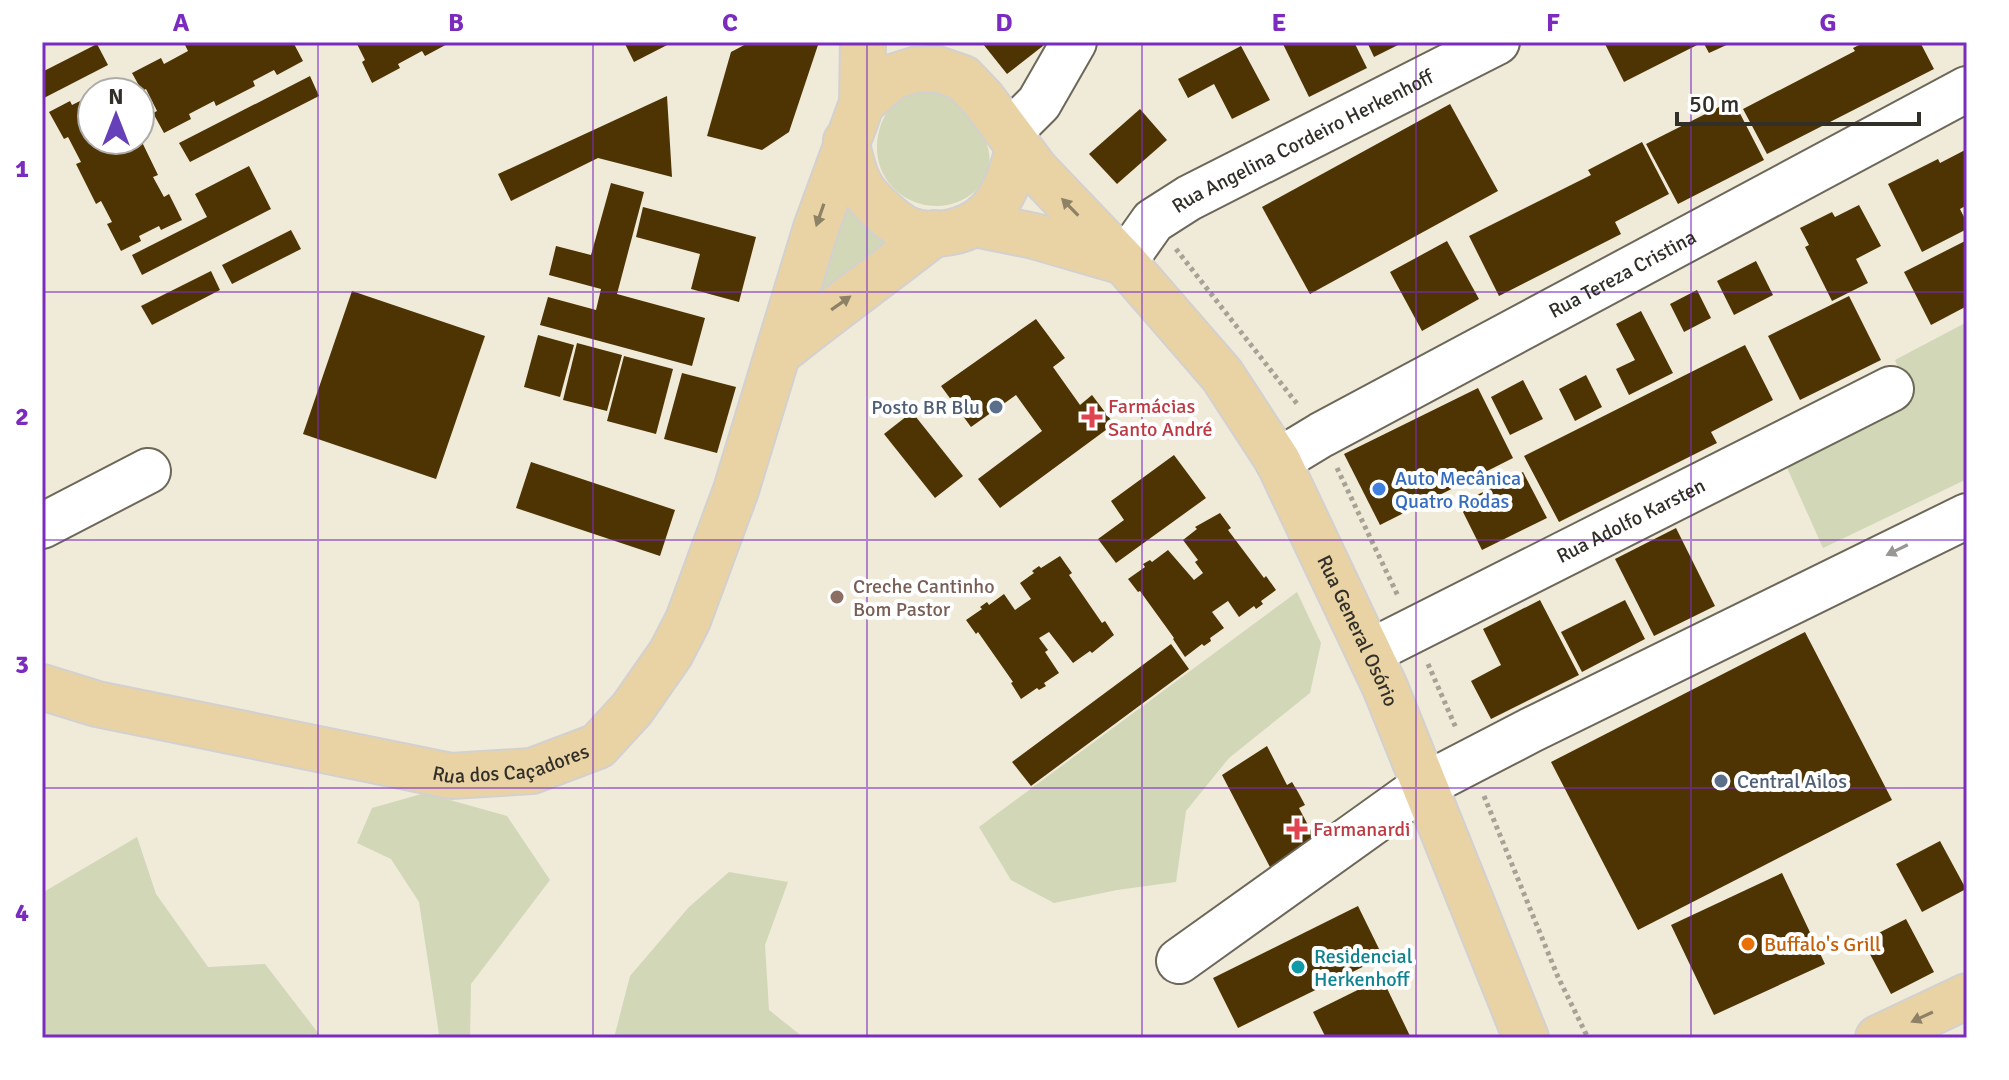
<svg xmlns="http://www.w3.org/2000/svg" width="2009" height="1080" font-family="Signika,sans-serif">
<rect width="100%" height="100%" fill="#f0ead9"/>
<g fill="#d1d7b7">
<path d="M 922,90 C 929,92 939,92 946,95 C 951,97 956,103 960,107 C 982,126 1003,160 979,187 C 954,216 905,211 885,177 C 870,152 877,117 899,98 C 904,93 914,92 922,90 Z"/>
<polygon points="847,192 908,244 809,313"/>
<polygon points="1967,322 1967,479 1823,548 1784,461 1909,396 1895,360"/>
<polygon points="1297,592 1321,643 1310,693 1229,758 1186,811 1176,882 1117,890 1054,903 1011,880 979,827"/>
<polygon points="425,793 507,816 550,880 471,984 470,1038 403,1038 439,1034 419,902 391,859 357,843 372,808"/>
<polygon points="137,837 156,894 208,967 265,964 322,1038 42,1038 42,893"/>
<polygon points="729,872 788,882 765,945 769,1010 804,1038 614,1038 630,976 689,907"/>
</g>
<g fill="#4e3403">
<polygon points="192,42 293,42 303,61 277,75 274,70 253,81 255,86 216,106 214,101 189,114 191,119 164,133 153,113 157,111 146,89 142,91 132,73 161,58 164,64 188,51 185,45"/>
<polygon points="356,42 451,42 425,56 422,51 398,64 400,68 372,83 362,62 365,60"/>
<polygon points="624,42 673,42 634,62"/>
<polygon points="750,42 819,42 789,132 762,150 707,136 731,52"/>
<polygon points="985,42 1048,42 1007,74 983,44"/>
<polygon points="1282,42 1354,42 1367,68 1309,97"/>
<polygon points="1367,42 1404,42 1374,57"/>
<polygon points="1604,42 1703,42 1624,82"/>
<polygon points="1703,42 1733,42 1709,53"/>
<polygon points="1865,42 1920,42 1934,69 1767,154 1743,109 1855,51 1853,48"/>
<polygon points="97,44 108,65 42,99 42,72"/>
<polygon points="1241,46 1270,100 1232,119 1214,84 1188,98 1178,79"/>
<polygon points="310,76 319,96 190,162 179,143"/>
<polygon points="92,95 92,140 141,140 158,175 153,177 164,197 169,194 182,220 161,230 159,226 139,236 141,241 121,251 107,224 112,222 101,201 96,204 76,164 81,162 68,137 64,139 49,112 70,101 72,105"/>
<polygon points="667,96 672,177 598,158 511,201 498,174"/>
<polygon points="1733,100 1764,160 1678,204 1646,144"/>
<polygon points="1450,104 1498,191 1310,294 1262,207"/>
<polygon points="1140,109 1167,140 1117,184 1089,154"/>
<polygon points="1642,142 1669,194 1615,222 1621,234 1499,296 1469,236 1591,175 1588,170"/>
<polygon points="1967,149 1967,205 1960,209 1967,223 1967,229 1922,252 1888,184 1938,159 1940,163"/>
<polygon points="249,166 271,209 142,275 132,255 207,217 195,194"/>
<polygon points="611,183 644,192 617,294 705,318 692,366 540,325 548,297 596,310 601,289 549,275 556,246 591,255"/>
<polygon points="1859,205 1881,246 1856,259 1868,283 1832,301 1805,247 1809,245 1800,228 1832,212 1835,217"/>
<polygon points="643,207 756,237 739,302 691,289 700,254 636,237"/>
<polygon points="291,230 301,249 232,284 222,265"/>
<polygon points="1967,240 1967,306 1931,325 1904,272"/>
<polygon points="1447,241 1479,299 1422,331 1390,272"/>
<polygon points="1756,261 1773,295 1734,315 1717,281"/>
<polygon points="211,271 220,290 152,325 141,306"/>
<polygon points="1697,290 1711,318 1684,332 1670,304"/>
<polygon points="352,291 485,336 436,479 303,434"/>
<polygon points="1849,296 1881,360 1800,400 1768,336"/>
<polygon points="1641,311 1673,373 1629,395 1616,369 1635,360 1616,324"/>
<polygon points="1036,319 1065,358 1053,367 1080,405 1092,395 1114,424 1000,508 978,479 1042,431 1016,395 971,427 941,386"/>
<polygon points="538,335 574,345 560,397 524,387"/>
<polygon points="577,343 622,355 607,411 563,400"/>
<polygon points="1745,345 1773,400 1711,432 1717,443 1559,522 1524,456"/>
<polygon points="624,356 673,369 656,434 607,421"/>
<polygon points="682,373 736,387 717,453 664,439"/>
<polygon points="1586,375 1602,407 1575,421 1559,389"/>
<polygon points="1523,380 1543,419 1510,435 1491,397"/>
<polygon points="1478,388 1513,458 1380,525 1344,454"/>
<polygon points="912,412 963,476 935,498 884,434"/>
<polygon points="1174,455 1206,498 1116,563 1098,539 1124,520 1111,501"/>
<polygon points="531,462 675,510 660,556 516,508"/>
<polygon points="1523,472 1547,518 1482,550 1459,504"/>
<polygon points="1220,513 1231,528 1228,530 1264,578 1266,576 1276,590 1261,601 1263,604 1256,609 1254,606 1239,617 1228,601 1212,612 1224,628 1210,638 1211,641 1204,646 1202,644 1185,657 1173,639 1174,638 1140,591 1138,592 1128,579 1145,567 1143,564 1150,560 1152,562 1168,550 1194,580 1203,573 1195,562 1198,560 1183,540 1197,529 1195,527"/>
<polygon points="1676,528 1715,606 1654,636 1615,559"/>
<polygon points="1060,556 1072,573 1069,575 1102,623 1105,621 1114,635 1092,653 1090,651 1073,663 1049,632 1039,638 1048,650 1045,652 1059,673 1044,683 1046,686 1039,690 1037,688 1021,699 1011,683 1013,682 978,632 976,634 966,620 982,609 980,607 987,602 989,605 1004,594 1015,610 1031,599 1020,583 1034,573 1032,571 1039,566 1041,568"/>
<polygon points="1540,600 1579,675 1491,719 1471,681 1501,665 1483,629"/>
<polygon points="1625,600 1645,639 1582,672 1561,632"/>
<polygon points="1805,632 1892,800 1638,930 1551,762"/>
<polygon points="1171,644 1189,669 1031,786 1012,762"/>
<polygon points="1267,746 1287,785 1292,782 1298,792 1305,805 1299,808 1319,846 1273,873 1222,775"/>
<polygon points="1940,841 1966,889 1922,912 1896,864"/>
<polygon points="1782,873 1825,964 1714,1015 1671,925"/>
<polygon points="1358,906 1383,957 1238,1028 1213,978"/>
<polygon points="1906,919 1934,972 1891,994 1863,941"/>
<polygon points="1382,978 1411,1038 1326,1038 1313,1012"/>
</g>
<g fill="none" stroke-linecap="round" stroke-linejoin="round">
<g stroke="#6c6758" stroke-width="48">
<g id="minor">
<polyline points="1009,133 1039,103 1074,42"/>
<path id="s1" d="M 1124,262 L 1153,221 L 1189,198 L 1497,42"/>
<path id="s2" d="M 1278,461 L 1321,435 L 1967,89"/>
<polyline points="42,526 148,471"/>
<path id="s3" d="M 1370,652 L 1891,389"/>
<polyline points="1179,961 1425,785 1531,730 1967,516"/>
</g>
</g>
<g stroke="#d2d1d0" stroke-width="48">
<g id="major">
<polyline points="862,103 863,42"/>
<path d="M 846,141 C 851,159 854,179 866,194 C 874,204 891,220 903,227 C 930,241 970,233 990,211 C 1006,194 1012,171 1018,149"/>
<polyline points="975,224 1034,236 1120,261"/>
<path d="M 780,352 C 831,311 884,273 935,233"/>
<path id="s4" d="M 42,687 L 97,704 L 451,776 L 532,771 L 598,746 L 632,709 L 671,653 L 688,620 L 736,490 L 816,228 L 862,103 L 892,77 L 914,70 L 937,69 L 963,78 L 983,99 L 1036,170 L 1124,262 L 1222,375 L 1278,461 L 1385,687 L 1526,1038"/>
<polyline points="1878,1038 1967,996"/>
</g>
</g>
<g stroke="#a6a295" stroke-width="5" stroke-dasharray="4 4" stroke-linecap="butt">
<polyline points="1176,249 1298,405"/>
<polyline points="1337,468 1398,596"/>
<polyline points="1428,664 1456,728"/>
<polyline points="1484,796 1558,977 1588,1038"/>
</g>
<use href="#minor" stroke="#fff" stroke-width="44"/>
<use href="#major" stroke="#e9d3a5" stroke-width="44"/>
</g>
<defs><path id="oneway-solid" d="M-6-.8H1V-3.2L6.5 0L1 3.2V.8H-6Z" transform="scale(2)"/></defs>
<g fill="#8d8166">
<use href="#oneway-solid" transform="translate(1070 207) rotate(-134)"/>
<use href="#oneway-solid" transform="translate(820 215) rotate(109)"/>
<use href="#oneway-solid" transform="translate(841 303) rotate(-35)"/>
<use href="#oneway-solid" transform="translate(1922 1017) rotate(155)"/>
</g>
<use fill="#989794" href="#oneway-solid" transform="translate(1897 550) rotate(154)"/>
<path fill="none" stroke="#7b2cbf" stroke-width="2" stroke-opacity="0.55" d="M 318,42 L 318,1038M 593,42 L 593,1038M 867,42 L 867,1038M 1142,42 L 1142,1038M 1416,42 L 1416,1038M 1691,42 L 1691,1038M 42,292 L 1967,292M 42,540 L 1967,540M 42,788 L 1967,788"/>
<g fill="#5c6f8a" stroke="#fff" stroke-width="3">
<circle cx="996" cy="407" r="8"/>
<circle cx="1721" cy="781" r="8"/>
</g>
<g fill="#e0444e" stroke="#fff" stroke-width="3">
<path d="M1088 405h8v8h8v8h-8v8h-8v-8h-8v-8h8z"/>
<path d="M1293 817h8v8h8v8h-8v8h-8v-8h-8v-8h8z"/>
</g>
<circle fill="#3f7fe0" stroke="#fff" stroke-width="3" cx="1379" cy="489" r="8"/>
<circle fill="#8d6e63" stroke="#fff" stroke-width="3" cx="837" cy="597" r="8"/>
<circle fill="#e8710a" stroke="#fff" stroke-width="3" cx="1748" cy="944" r="8"/>
<circle fill="#0f9aa8" stroke="#fff" stroke-width="3" cx="1298" cy="967" r="8"/>
<g text-anchor="middle" dominant-baseline="central" stroke-width="8" stroke-linejoin="round" paint-order="stroke">
<g font-size="20" fill="#312f28" stroke="#fff">
<text stroke="none"><textPath href="#s1" startOffset="220">Rua Angelina Cordeiro Herkenhoff</textPath></text>
<text stroke="none"><textPath href="#s2" startOffset="392">Rua Tereza Cristina</textPath></text>
<text stroke="none"><textPath href="#s3" startOffset="292">Rua Adolfo Karsten</textPath></text>
<text stroke="none"><textPath href="#s4" startOffset="2070">Rua General Osório</textPath></text>
<text stroke="none"><textPath href="#s4" startOffset="480">Rua dos Caçadores</textPath></text>
</g>
<g font-size="20" fill="#be3a42" stroke="#fff" text-anchor="start">
<text x="1108" y="406">Farmácias<tspan x="1108" dy="23">Santo André</tspan></text>
<text x="1313" y="829">Farmanardi</text>
</g>
<g font-size="20" fill="#4e5e75" stroke="#fff" text-anchor="end">
<text x="980" y="407">Posto BR Blu</text>
<text x="1737" y="781" text-anchor="start">Central Ailos</text>
</g>
<g font-size="20" fill="#366cbe" stroke="#fff" text-anchor="start">
<text x="1395" y="478">Auto Mecânica<tspan x="1395" dy="23">Quatro Rodas</tspan></text>
</g>
<g font-size="20" fill="#785e54" stroke="#fff" text-anchor="start">
<text x="853" y="586">Creche Cantinho<tspan x="853" dy="23">Bom Pastor</tspan></text>
</g>
<g font-size="20" fill="#c56008" stroke="#fff" text-anchor="start">
<text x="1764" y="944">Buffalo's Grill</text>
</g>
<g font-size="20" fill="#0d838f" stroke="#fff" text-anchor="start">
<text x="1314" y="956">Residencial<tspan x="1314" dy="23">Herkenhoff</tspan></text>
</g>
</g>
<rect width="2009" height="1080" fill="none" stroke="#ffffff" stroke-width="88"/>
<g transform="translate(116 116)"><circle r="38" fill="#ffffff" stroke="#adaca9" stroke-width="2"/>
<path d="M0-6L14 30L0 20L-14 30Z" fill="#6640b8"/>
<text y="-12" font-size="22" font-weight="bold" text-anchor="middle" fill="#312f28">N</text>
</g>
<path d="M1677 112v12h242v-12" fill="none" stroke="#312f28" stroke-width="4"/>
<text x="1689" y="112" font-size="24" fill="#312f28" stroke="#ffffff" stroke-width="6" paint-order="stroke">50 m</text>
<rect x="44" y="44" width="1921" height="992" fill="none" stroke="#7b2cbf" stroke-width="3"/>
<g font-size="26" text-anchor="middle" font-weight="bold" fill="#7b2cbf">
<text x="181" y="31">A</text>
<text x="456" y="31">B</text>
<text x="730" y="31">C</text>
<text x="1004" y="31">D</text>
<text x="1279" y="31">E</text>
<text x="1553" y="31">F</text>
<text x="1828" y="31">G</text>
<text x="22" y="177">1</text>
<text x="22" y="425">2</text>
<text x="22" y="673">3</text>
<text x="22" y="921">4</text>
</g>
</svg>
